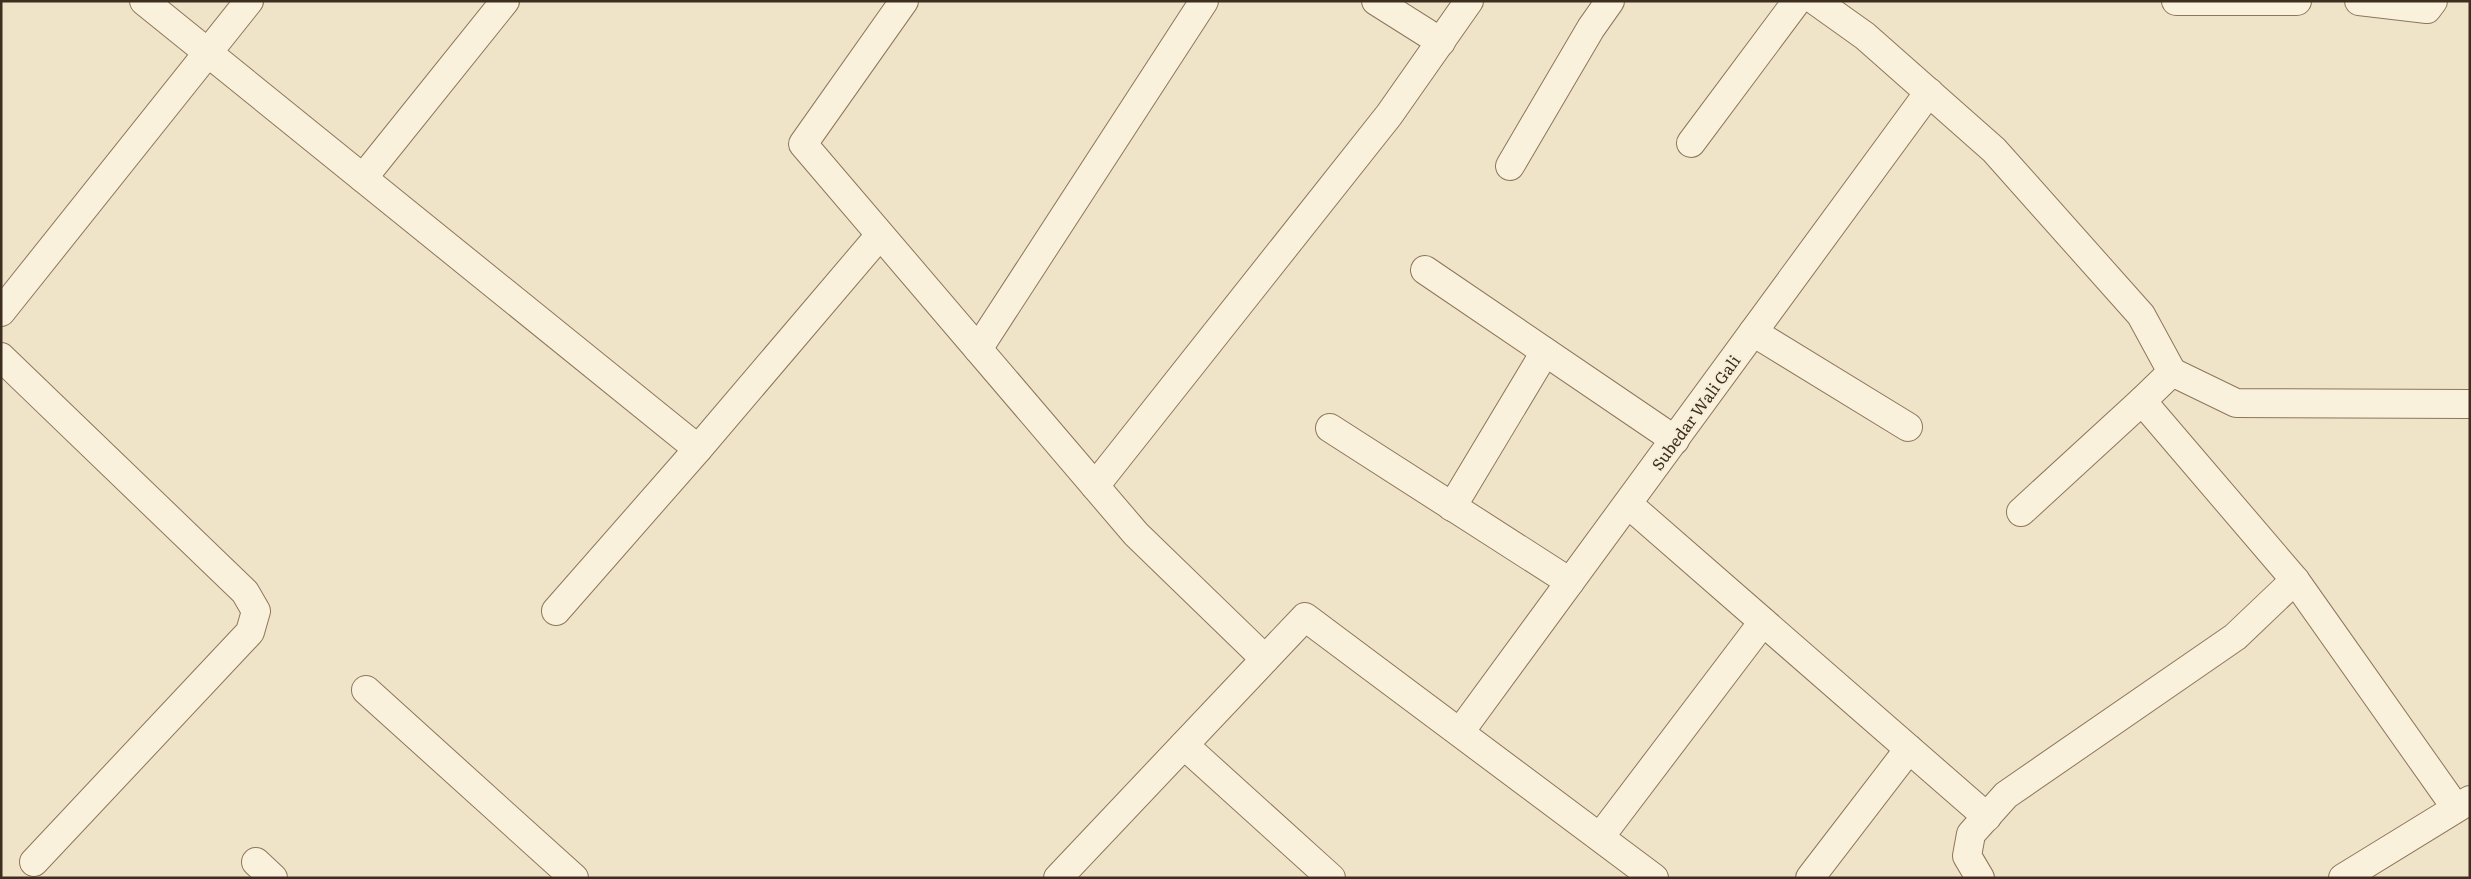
<svg xmlns="http://www.w3.org/2000/svg" width="2471" height="879" font-family="Literata,serif">
<rect width="100%" height="100%" fill="#f0e4c8"/>
<g fill="none" stroke-linecap="round" stroke-linejoin="round">
<g stroke="#8d765c" stroke-width="30">
<g id="street">
<polyline points="144,1 698,449"/>
<polyline points="904,1 803,144 1136,534 1265,659"/>
<polyline points="1376,1 1441,42"/>
<polyline points="1816,1 1865,36 1994,150 2141,315 2172,372"/>
<polyline points="2176,1 2297,1"/>
<polyline points="2359,1 2427,9 2433,1"/>
<polyline points="1691,143 1797,1"/>
<polyline points="1510,166 1591,28 1610,1"/>
<polyline points="363,178 505,1"/>
<polyline points="1425,270 1675,440"/>
<polyline points="1,312 249,1"/>
<polyline points="1753,332 1908,427"/>
<polyline points="978,349 1204,1"/>
<polyline points="1,357 245,592 256,611 250,632 34,862"/>
<polyline points="1330,428 1570,582"/>
<polyline points="1095,486 1389,115 1469,1"/>
<polyline points="1628,504 1987,817"/>
<polyline points="1452,507 1545,352"/>
<polyline points="2021,512 2142,401"/>
<polyline points="556,611 698,449 880,235"/>
<polyline points="366,690 574,878"/>
<polyline points="1460,732 1929,92"/>
<polyline points="1184,745 1331,878"/>
<polyline points="2456,808 2295,580 2142,401 2172,372 2236,403 2470,404"/>
<polyline points="1600,837 1763,622"/>
<polyline points="256,862 273,878"/>
<polyline points="1058,878 1305,617 1654,878"/>
<polyline points="1810,878 1909,749"/>
<polyline points="1980,878 1967,856 1971,834 2006,795 2235,637 2295,580"/>
<polyline points="2343,878 2470,800"/>
</g>
</g>
<use href="#street" stroke="#faf1dc" stroke-width="28"/>
</g>
<g text-anchor="middle" dominant-baseline="central" stroke-width="4" stroke-linejoin="round" paint-order="stroke">
<g font-size="16" fill="#3d2e20" stroke="#f7eed8">
<text transform="translate(1695 412) rotate(-54)">Subedar Wali Gali</text>
</g>
</g>
<rect width="2471" height="879" fill="none" stroke="#3d2e20" stroke-width="5"/>
</svg>
